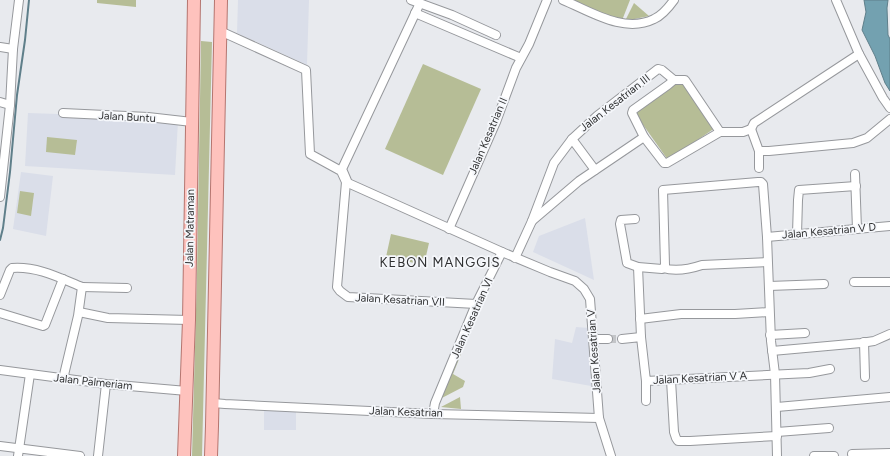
<svg xmlns="http://www.w3.org/2000/svg" width="890" height="456" font-family="Figtree,sans-serif">
<rect width="100%" height="100%" fill="#e8eaee"/>
<g fill="#dadee9">
<polygon points="238,0 309,0 307,65 237,33"/>
<polygon points="28,113 148,117 178,121 175,175 25,166"/>
<polygon points="21,172 53,176 46,236 13,229"/>
<polygon points="585,218 594,280 533,252 539,236"/>
<polygon points="576,327 589,328 591,386 552,379 555,339 572,343"/>
<polygon points="264,409 296,410 296,430 264,430"/>
</g>
<g fill="#b6bd96">
<polygon points="97,0 136,0 136,7 97,3"/>
<polygon points="568,0 630,0 621,23"/>
<polygon points="634,3 649,16 625,21"/>
<polygon points="201,41 212,42 202,456 192,456 197,274"/>
<polygon points="423,64 481,89 443,175 385,149"/>
<polygon points="681,80 715,128 668,160 634,112"/>
<polygon points="47,137 77,140 75,155 46,152"/>
<polygon points="20,191 34,193 31,216 17,213"/>
<polygon points="391,234 429,243 424,265 386,257"/>
<polygon points="475,308 479,309 478,312 453,374 465,381 463,387 438,400"/>
<polygon points="460,397 461,409 441,407"/>
</g>
<polygon fill="#73a1b0" stroke="#5f7f8a" points="864,0 888,0 887,8 888,35 890,39 890,91 885,83 875,56 862,30 866,12"/>
<g fill="none" stroke-linecap="round" stroke-linejoin="round">
<polyline stroke="#5f7f8a" stroke-width="2" points="0,240 3,228 10,172 17,95 25,40 29,0"/>
<polyline stroke="#c3c5c8" stroke-width="8" stroke-dasharray="8 4" stroke-linecap="butt" points="608,339 622,339"/>
<g stroke="#96989c" stroke-width="10">
<g id="minor">
<polyline points="411,0 452,15 496,35"/>
<path d="M 563,0 C 590,11 624,34 654,19 C 663,15 669,7 674,0"/>
<polyline points="836,0 859,54"/>
<polyline points="420,3 342,169 348,183 502,252"/>
<polyline points="415,13 521,58"/>
<polyline points="220,31 306,70 310,154 341,171 346,182 337,287 340,291 348,297 476,304"/>
<polyline points="0,47 13,49"/>
<polyline points="0,102 10,105"/>
<polyline points="63,113 148,117 192,122"/>
<polyline points="751,129 759,151 769,151 853,143 867,138 890,119"/>
<polyline points="644,137 632,113 633,110 668,85 674,80"/>
<polyline points="572,139 595,170"/>
<polyline points="759,151 759,168"/>
<polyline points="855,174 857,229"/>
<polyline points="0,197 10,105 13,49 19,0"/>
<polyline points="635,219 621,220 620,224 627,263 638,267 662,269 664,268 665,265 663,190 758,182 761,182 763,184 767,237 771,341 775,374 777,456"/>
<polyline points="532,221 579,181 644,137 664,163 667,163 720,132 743,132 751,129 754,123 859,54 883,98 890,108"/>
<polyline points="449,229 496,122 516,68 529,44 547,0"/>
<polyline points="797,234 798,200 799,190 856,186"/>
<polyline points="767,237 890,226"/>
<polyline points="515,258 532,221 554,163 572,139 597,116 658,69 662,70 674,80 685,80 720,132"/>
<polyline points="638,267 641,337"/>
<path d="M 663,268 C 676,272 690,269 702,265 L 767,262"/>
<polyline points="854,282 890,282"/>
<polyline points="769,286 824,284"/>
<polyline points="82,287 127,288"/>
<path d="M 0,295 L 10,270 L 12,268 C 37,266 60,278 82,287 L 78,316 L 63,379"/>
<polyline points="79,312 108,318 189,320"/>
<polyline points="0,313 43,326 45,325 63,279"/>
<polyline points="640,319 681,314 735,314 769,312"/>
<polyline points="770,335 805,333"/>
<polyline points="594,339 608,339"/>
<polyline points="622,339 641,337 646,381 809,373 830,369"/>
<polyline points="864,342 865,377"/>
<polyline points="772,351 861,343 874,341 890,334"/>
<polyline points="0,370 106,384 187,391"/>
<polyline points="671,380 674,432 676,438 678,441 690,441 777,436"/>
<polyline points="646,381 646,401"/>
<polyline points="213,403 225,404 433,414 599,418"/>
<polyline points="777,407 890,397"/>
<polyline points="433,414 435,403 476,304 502,252 550,272 575,281 584,289 590,299 599,418 611,456"/>
<polyline points="777,432 829,428"/>
<polyline points="0,446 80,456"/>
<polyline points="852,454 890,453"/>
<polyline points="18,456 30,374"/>
<polyline points="98,456 106,384"/>
<polyline points="814,456 834,456"/>
</g>
</g>
<g stroke="#b5756f" stroke-width="14">
<g id="primary">
<polyline points="184,456 189,320 194,0"/>
<polyline points="211,456 212,426 221,0"/>
</g>
</g>
<use href="#minor" stroke="#fff" stroke-width="8"/>
<use href="#primary" stroke="#fec2bd" stroke-width="12"/>
</g>
<g text-anchor="middle" dominant-baseline="central" stroke-width="3.5" stroke-linejoin="round" paint-order="stroke">
<g font-size="11" fill="#2f3031" stroke="#f5f7fb">
<text transform="translate(615 103) rotate(-38)">Jalan Kesatrian III</text>
<text transform="translate(127 117) rotate(3)">Jalan Buntu</text>
<text transform="translate(488 136) rotate(-67)">Jalan Kesatrian II</text>
<text transform="translate(190 228) rotate(-89)">Jalan Matraman</text>
<text transform="translate(829 231) rotate(-5)">Jalan Kesatrian V D</text>
<text transform="translate(400 300) rotate(3)">Jalan Kesatrian VII</text>
<text transform="translate(472 318) rotate(-66)">Jalan Kesatrian VI</text>
<text transform="translate(594 351) rotate(-94)">Jalan Kesatrian V</text>
<text transform="translate(700 378) rotate(-3)">Jalan Kesatrian V A</text>
<text transform="translate(93 382) rotate(6)">Jalan Palmeriam</text>
<text transform="translate(406 412) rotate(2)">Jalan Kesatrian</text>
</g>
<g font-size="13" letter-spacing="1" fill="#2f3031" stroke="#f5f7fb">
<text x="440" y="262">KEBON MANGGIS</text>
</g>
</g>
</svg>
